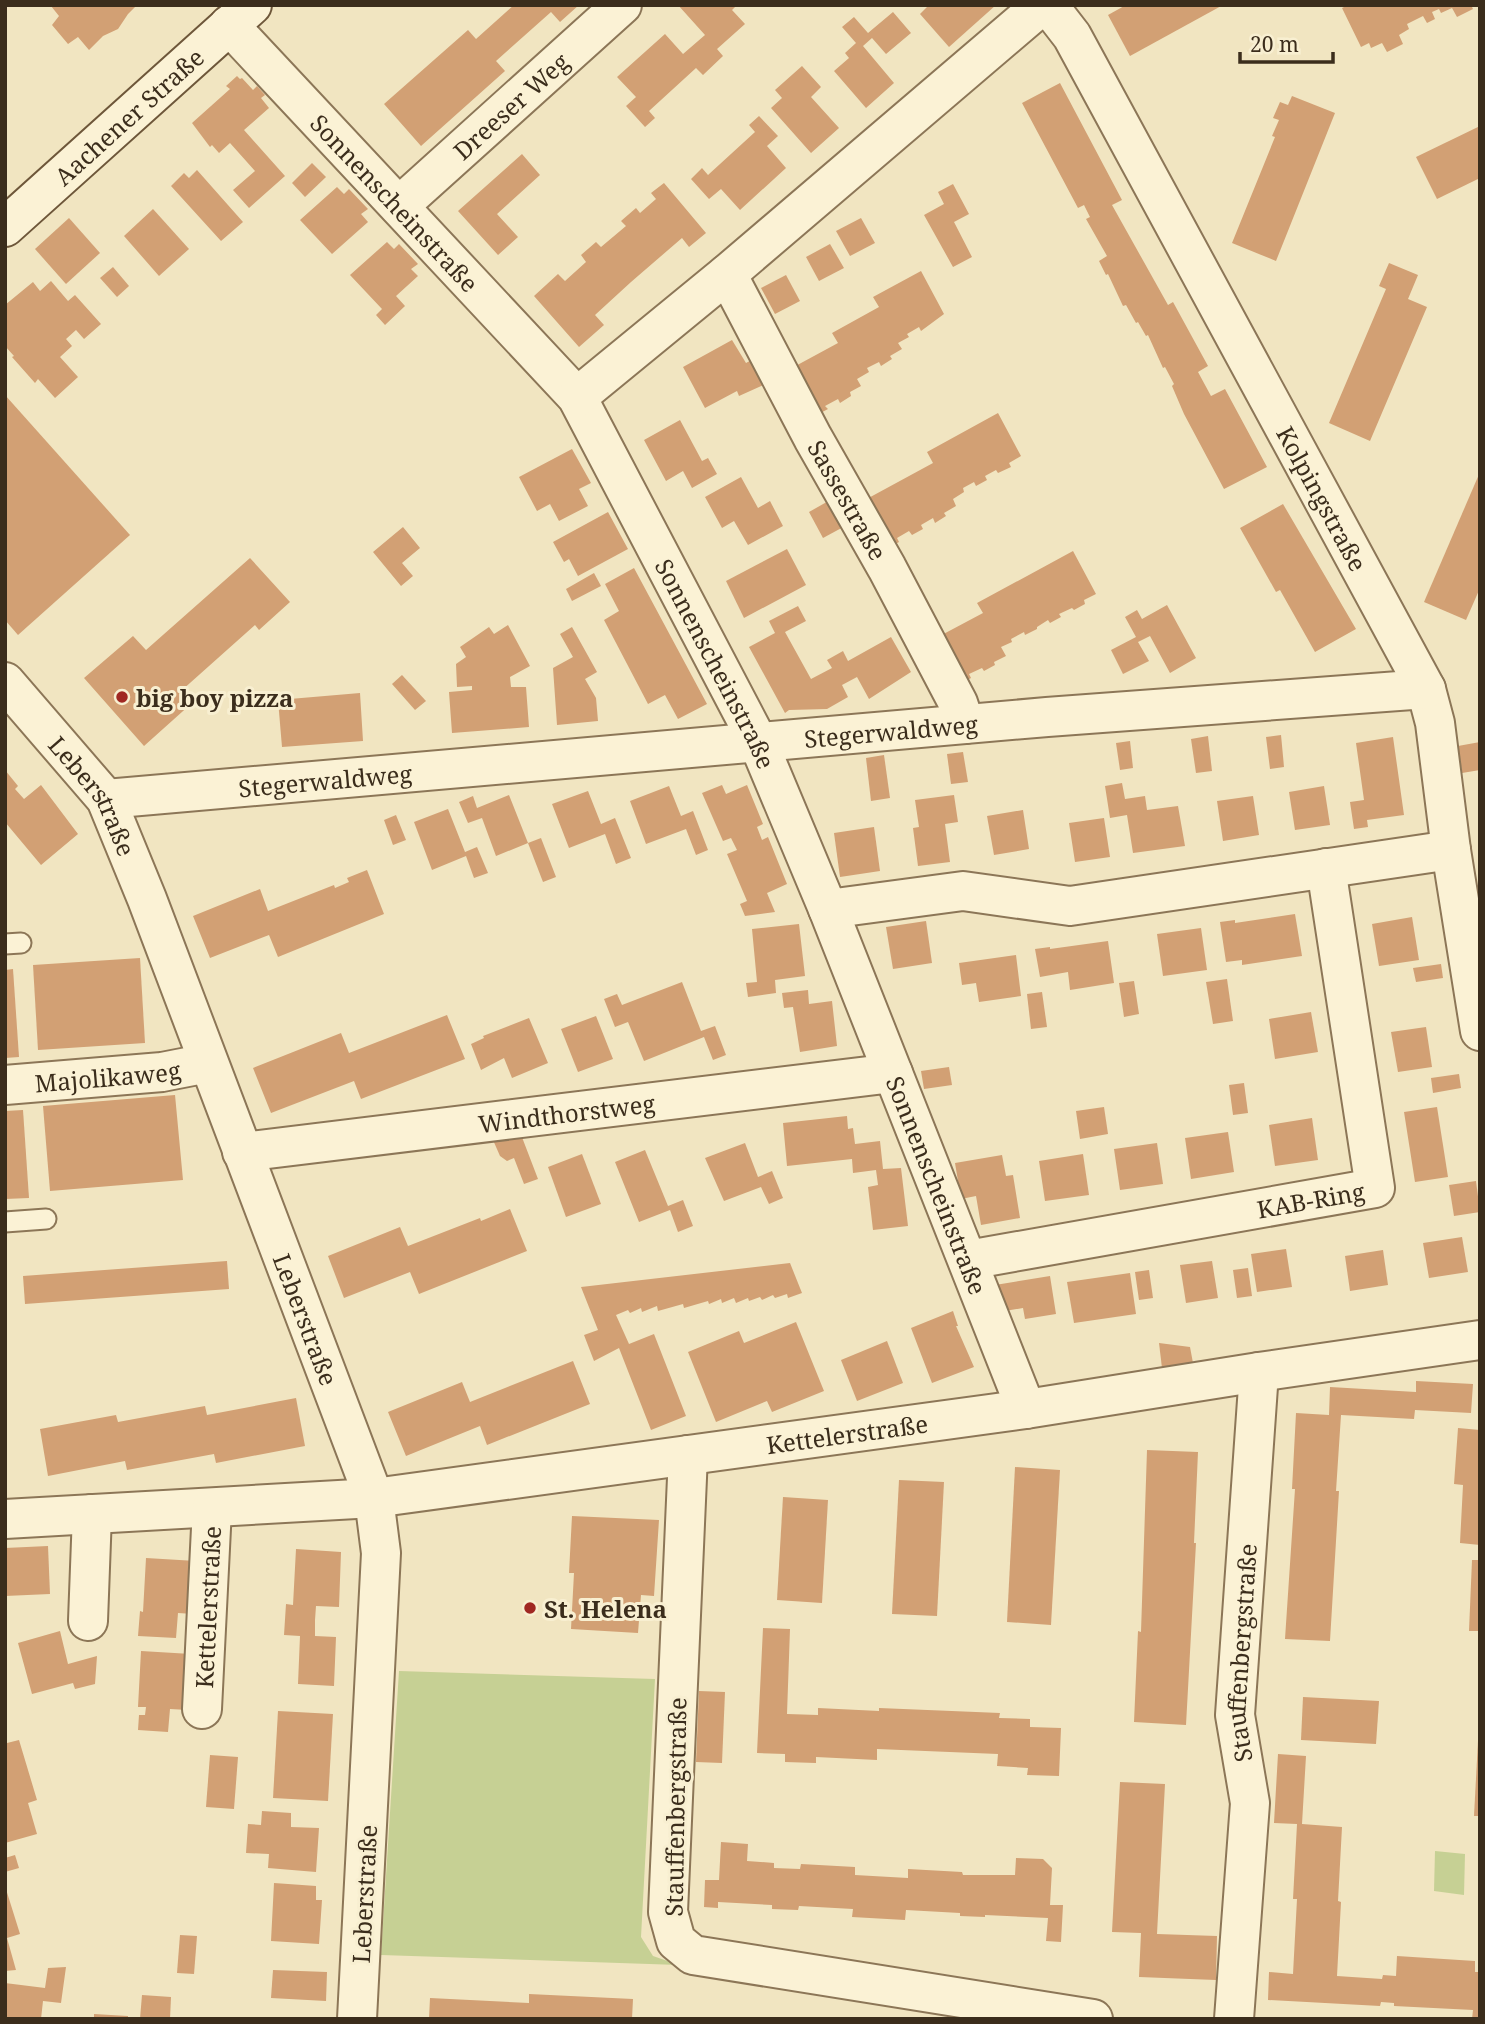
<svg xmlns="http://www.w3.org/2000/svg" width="1485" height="2024" font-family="'Noto Serif',serif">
<rect width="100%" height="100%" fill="#f1e5c1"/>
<g fill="#c6d094">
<polygon points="399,1671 655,1679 641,1937 653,1956 679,1965 381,1955"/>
<polygon points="1435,1851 1465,1854 1464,1895 1434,1891"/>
</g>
<g fill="#d2a074">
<polygon points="52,5 137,5 128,14 118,29 103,36 89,50 78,37 68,44 52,25 59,16 51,6"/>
<polygon points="514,5 579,5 560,22 551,12 496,61 505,71 421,146 384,104 468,30 476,39"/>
<polygon points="678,5 737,5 732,10 745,24 717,49 723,56 703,75 696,68 649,111 655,118 645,127 626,106 636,97 617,77 665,34 683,54 705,35"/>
<polygon points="929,5 996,5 949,47 920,14"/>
<polygon points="1126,5 1223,5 1130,56 1108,15"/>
<polygon points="1348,5 1471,5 1473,9 1457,17 1452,8 1441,13 1439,9 1432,12 1435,19 1427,23 1423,16 1407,24 1409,29 1399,35 1403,44 1387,52 1382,43 1371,48 1369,43 1361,47 1342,8"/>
<polygon points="893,12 911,33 886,54 872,38 863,46 894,83 866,108 834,71 849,58 845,53 856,43 842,27 854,17 868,33"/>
<polygon points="802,66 821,87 811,97 839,128 811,153 771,108 782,98 775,90"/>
<polygon points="237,76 240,79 242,78 253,90 257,86 265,95 261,98 269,108 244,130 285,176 249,208 233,190 255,171 230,143 219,153 212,145 210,147 192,123 230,89 226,86"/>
<polygon points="1060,83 1122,200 1112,205 1168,305 1173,302 1208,366 1198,372 1211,396 1225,389 1267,467 1224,489 1184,414 1172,386 1174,384 1165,367 1163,368 1148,335 1146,336 1138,322 1136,323 1126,305 1123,306 1108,274 1106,275 1099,261 1107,256 1086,219 1090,217 1084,205 1078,208 1022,103"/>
<polygon points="1292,96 1335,113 1276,261 1232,243 1275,137 1272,136 1279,120 1273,118 1280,102 1288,105"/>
<polygon points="759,116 778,136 767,146 786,168 740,210 721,189 709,199 691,179 702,168 708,175 755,132 749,125"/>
<polygon points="1480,126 1480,178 1437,199 1416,157"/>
<polygon points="522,154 540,175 497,214 518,237 498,255 458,211"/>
<polygon points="312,163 326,177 305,197 292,183"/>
<polygon points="197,170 243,222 221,241 171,186 184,173 189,178"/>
<polygon points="664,183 706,233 689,247 682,238 631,282 595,315 604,325 579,347 534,296 558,274 565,281 586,262 581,255 596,242 601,247 626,226 621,221 636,208 640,213 656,199 651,193"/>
<polygon points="953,184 969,214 954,222 972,257 953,267 924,215 944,204 938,192"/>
<polygon points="337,187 344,194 349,189 368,209 361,214 368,222 332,254 300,220"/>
<polygon points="153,209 189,249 159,276 124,236"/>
<polygon points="69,218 100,253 66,284 35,249"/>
<polygon points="861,218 875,243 850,256 836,231"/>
<polygon points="387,242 394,249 399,244 418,264 411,269 418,276 396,296 405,306 385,325 376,315 382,309 350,275"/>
<polygon points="830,244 844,268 819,281 806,257"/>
<polygon points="1389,263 1418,275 1408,299 1427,307 1370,441 1329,423 1386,289 1379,286"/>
<polygon points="113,267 129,286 117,297 100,278"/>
<polygon points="921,271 944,314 921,331 919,327 907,334 909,337 898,343 902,349 890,356 892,359 881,366 879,362 867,368 869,372 857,379 861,386 850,392 851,396 840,403 838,399 825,406 828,409 815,416 790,369 838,343 832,333 879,307 873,297"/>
<polygon points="786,275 800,301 775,314 761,288"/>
<polygon points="51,281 68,301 75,295 101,324 84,339 76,330 66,339 72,346 60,357 78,377 55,398 38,379 35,383 12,357 14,356 5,346 5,305 33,282 40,291"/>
<polygon points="732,340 746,363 757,357 770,382 739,396 737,391 705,408 683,367"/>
<polygon points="5,395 130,535 18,635 5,620"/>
<polygon points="998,413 1021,456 1009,463 1011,467 998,473 996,470 985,476 987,480 976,486 974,482 963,488 964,492 953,499 956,506 944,513 946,516 935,523 933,518 921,525 923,529 912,535 909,531 897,538 899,542 888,548 863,501 933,463 927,452"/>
<polygon points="680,420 702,461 708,458 717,474 692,488 683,471 666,481 644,440"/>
<polygon points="572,449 591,483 579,489 588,506 559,521 550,504 537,511 519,477"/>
<polygon points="1480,472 1480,588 1466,620 1424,602"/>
<polygon points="741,477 758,508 770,501 783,526 748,545 734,521 722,528 705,497"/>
<polygon points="832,499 847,525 823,538 809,512"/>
<polygon points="1283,504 1356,629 1315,652 1280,590 1276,592 1240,528"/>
<polygon points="608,512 628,549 578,576 569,559 564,562 553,542"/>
<polygon points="403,527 420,548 402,563 413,576 401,586 373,552"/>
<polygon points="787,549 806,585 744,618 726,581"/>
<polygon points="1073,551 1096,594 1084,600 1085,604 1074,610 1072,608 1059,614 1061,617 1050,623 1048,620 1037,627 1037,629 1025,635 1024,632 1011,639 1012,642 1001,647 1006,656 994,662 995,665 984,671 982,668 969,674 971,678 960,684 936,638 983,613 977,603"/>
<polygon points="250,558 290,602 259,630 255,625 181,691 192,703 144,746 84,678 133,636 146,650"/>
<polygon points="634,568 707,704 678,719 665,695 648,704 604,620 619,611 605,584"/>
<polygon points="594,573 601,586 572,601 566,589"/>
<polygon points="1167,605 1196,658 1170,673 1150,636 1138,642 1149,661 1123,674 1111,650 1136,637 1125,617 1137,610 1142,619"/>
<polygon points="798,606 806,621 785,632 811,679 832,668 827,660 843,651 848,661 891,637 911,672 869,699 857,677 842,685 848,697 827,709 789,710 785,713 749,647 775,633 769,621"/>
<polygon points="508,625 530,666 510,677 511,687 526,687 529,727 452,733 449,692 472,690 472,686 457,687 456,664 466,657 460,647 489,627 494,634"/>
<polygon points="572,627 597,672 585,679 596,698 598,721 557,725 553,668 573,657 560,634"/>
<polygon points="402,675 426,701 415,710 392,684"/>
<polygon points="360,693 363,741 282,747 278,700"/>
<polygon points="1281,735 1284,767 1270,769 1266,737"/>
<polygon points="1208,736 1212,771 1196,773 1191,739"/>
<polygon points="1393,737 1404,815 1367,820 1368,827 1354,829 1350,802 1364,800 1356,743"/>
<polygon points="1130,741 1133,768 1120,770 1116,743"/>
<polygon points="1480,742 1480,770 1462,773 1458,746"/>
<polygon points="963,752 968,782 951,784 947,754"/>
<polygon points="884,755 890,798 871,801 866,758"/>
<polygon points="5,770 18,786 15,789 24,799 41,785 78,834 41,865 5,822"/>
<polygon points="1122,783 1125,799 1145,796 1147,810 1178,806 1185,846 1133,853 1127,815 1110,818 1105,786"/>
<polygon points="722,785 726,794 747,785 763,824 757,827 762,840 768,837 787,884 767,893 775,912 745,916 740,904 747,901 727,854 737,850 731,838 723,841 702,793"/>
<polygon points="669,786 681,816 693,811 708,850 696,855 686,829 646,844 630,801"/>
<polygon points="1324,786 1330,825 1295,830 1289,792"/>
<polygon points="588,791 601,824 615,818 631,858 616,864 605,834 569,848 552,804"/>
<polygon points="509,795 528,843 496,856 482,818 468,823 459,802 473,796 477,808"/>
<polygon points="954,795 958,822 945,824 950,862 918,866 913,828 919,827 915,800"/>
<polygon points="1253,796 1259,835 1223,841 1217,801"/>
<polygon points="448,809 465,852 477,847 488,873 474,878 466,856 432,870 414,822"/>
<polygon points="1023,810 1029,849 994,855 987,816"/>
<polygon points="396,815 406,840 393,845 384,820"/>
<polygon points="1104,818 1110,857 1075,862 1069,823"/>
<polygon points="874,827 880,871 840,877 834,833"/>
<polygon points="541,838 556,877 543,882 528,843"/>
<polygon points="367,870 384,914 278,957 269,935 210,958 193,916 260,889 268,911 334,885 335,888 349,882 347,878"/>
<polygon points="1295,914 1302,956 1242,965 1242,960 1226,962 1220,922 1235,920 1235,923"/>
<polygon points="1412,917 1419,960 1379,966 1372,924"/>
<polygon points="926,921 932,963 893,969 886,927"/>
<polygon points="799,924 805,976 775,980 776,993 748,997 746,983 757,982 752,929"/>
<polygon points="1201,928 1207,970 1163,976 1157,934"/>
<polygon points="1108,941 1114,983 1070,990 1068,972 1040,977 1035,949 1050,947 1050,949"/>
<polygon points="1016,955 1021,996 979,1002 976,983 962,985 959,963"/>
<polygon points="140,958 145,1043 38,1050 33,965"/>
<polygon points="1441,964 1443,978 1416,982 1413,968"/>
<polygon points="13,969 19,1057 5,1058 5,970"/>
<polygon points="1227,979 1233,1021 1213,1024 1206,982"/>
<polygon points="1134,981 1139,1014 1124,1017 1119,983"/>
<polygon points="682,982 701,1031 715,1026 726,1055 713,1060 704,1037 644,1061 628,1022 615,1027 604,999 617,994 622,1005"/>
<polygon points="808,990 809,1004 832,1001 837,1046 800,1052 793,1007 784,1008 782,993"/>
<polygon points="1042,992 1047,1027 1031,1029 1027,994"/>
<polygon points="1311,1012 1318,1052 1275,1059 1269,1019"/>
<polygon points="447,1015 465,1059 361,1099 354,1081 271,1113 253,1068 341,1033 349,1053"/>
<polygon points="596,1016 613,1059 578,1072 561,1029"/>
<polygon points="529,1018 548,1063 512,1078 504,1058 481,1070 471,1044 484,1038 483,1036"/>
<polygon points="1426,1027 1432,1067 1398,1072 1391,1032"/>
<polygon points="949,1067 952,1085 924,1089 921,1071"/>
<polygon points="1459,1074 1461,1088 1433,1093 1431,1078"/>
<polygon points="1244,1083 1248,1113 1233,1115 1229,1085"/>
<polygon points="175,1095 183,1180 50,1191 43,1106"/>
<polygon points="1104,1107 1108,1134 1080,1139 1076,1111"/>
<polygon points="1437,1107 1448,1177 1415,1182 1404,1112"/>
<polygon points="23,1110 29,1198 5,1199 5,1111"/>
<polygon points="847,1116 848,1129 853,1128 855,1144 880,1141 883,1169 901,1168 908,1226 873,1230 868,1187 878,1185 876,1170 853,1173 852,1159 787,1166 783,1123"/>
<polygon points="1312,1118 1318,1160 1275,1166 1269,1125"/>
<polygon points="520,1132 538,1179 524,1184 514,1158 507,1161 500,1156 493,1140"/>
<polygon points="1228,1132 1234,1172 1191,1179 1185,1138"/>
<polygon points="745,1143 758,1177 772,1171 783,1198 769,1204 761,1187 724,1201 705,1158"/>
<polygon points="1157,1143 1163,1184 1120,1190 1114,1149"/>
<polygon points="645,1150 668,1206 683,1200 693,1226 678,1232 670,1210 639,1222 615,1162"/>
<polygon points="582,1154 601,1204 566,1217 548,1167"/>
<polygon points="1083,1154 1089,1195 1045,1201 1039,1161"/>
<polygon points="1002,1155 1006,1176 1013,1175 1020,1218 981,1225 976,1196 961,1199 955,1163"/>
<polygon points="1476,1181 1480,1212 1454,1216 1449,1185"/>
<polygon points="510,1209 527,1251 419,1294 410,1272 344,1298 328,1256 400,1227 408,1246 480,1218 481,1221"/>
<polygon points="1462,1237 1468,1272 1429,1278 1423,1243"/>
<polygon points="1286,1249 1292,1287 1257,1292 1251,1254"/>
<polygon points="1383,1250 1388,1285 1350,1291 1345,1256"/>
<polygon points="227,1261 229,1289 25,1304 23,1276"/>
<polygon points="1212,1261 1218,1298 1186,1303 1180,1265"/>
<polygon points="790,1263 802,1293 788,1298 787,1294 775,1298 773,1295 762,1300 760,1297 749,1301 748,1298 736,1303 734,1298 722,1303 721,1299 709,1304 708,1301 684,1308 683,1304 658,1311 657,1306 642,1312 641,1308 630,1313 628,1310 616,1315 629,1344 654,1334 686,1416 651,1430 619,1348 594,1361 584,1335 598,1330 581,1287"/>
<polygon points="1248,1268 1252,1296 1237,1298 1233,1270"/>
<polygon points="1149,1270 1153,1298 1139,1300 1135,1272"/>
<polygon points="1130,1273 1136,1314 1074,1323 1067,1282"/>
<polygon points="1050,1276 1056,1314 1025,1319 1023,1308 999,1312 989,1286"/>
<polygon points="953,1311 958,1326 956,1326 974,1367 932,1383 911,1328"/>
<polygon points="796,1322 824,1391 772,1412 767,1401 716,1422 688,1352 739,1331 744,1343"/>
<polygon points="887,1341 903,1383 857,1401 841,1360"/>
<polygon points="1159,1343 1190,1347 1193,1363 1162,1368"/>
<polygon points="573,1361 590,1404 487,1445 480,1426 406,1456 388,1412 462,1382 470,1402"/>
<polygon points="1416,1381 1473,1384 1471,1413 1415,1410 1414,1419 1341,1415 1336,1491 1339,1491 1330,1641 1285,1639 1295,1489 1292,1489 1296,1413 1329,1415 1330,1387 1416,1392"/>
<polygon points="296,1398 305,1446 216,1463 214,1454 127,1470 125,1461 48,1476 40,1429 116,1415 118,1422 205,1406 207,1415"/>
<polygon points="1458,1428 1480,1430 1480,1545 1460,1543 1463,1485 1454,1484"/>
<polygon points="1147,1450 1198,1452 1194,1543 1196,1543 1186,1725 1134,1722 1138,1631 1141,1632"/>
<polygon points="1015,1467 1060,1470 1051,1625 1007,1622"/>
<polygon points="899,1480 944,1482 937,1616 892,1614"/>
<polygon points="783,1497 828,1500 822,1603 777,1600"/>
<polygon points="572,1516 659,1520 654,1596 641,1595 638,1633 571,1629 574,1573 569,1573"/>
<polygon points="48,1546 50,1594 5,1596 5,1548"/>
<polygon points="296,1549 341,1552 339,1607 316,1606 315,1620 315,1636 336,1637 334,1686 298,1684 300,1636 284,1635 286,1604 293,1605"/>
<polygon points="146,1558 196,1561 193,1614 178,1613 176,1638 138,1636 140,1611 143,1612"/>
<polygon points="1472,1560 1480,1560 1480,1631 1469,1631"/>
<polygon points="763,1628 790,1629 787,1714 818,1715 818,1708 879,1711 879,1708 1000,1713 999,1718 1030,1719 1030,1727 1061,1728 1059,1776 1027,1775 1028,1768 997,1766 998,1754 877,1749 877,1760 816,1757 816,1763 785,1762 785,1754 757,1753"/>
<polygon points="60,1631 68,1664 97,1656 95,1684 75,1689 73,1683 32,1694 18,1643"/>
<polygon points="141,1651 191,1654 188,1710 170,1709 168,1732 138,1730 139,1715 145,1715 146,1707 138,1707"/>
<polygon points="699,1691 725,1692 722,1763 696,1762"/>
<polygon points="1303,1697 1379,1701 1376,1744 1301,1740"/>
<polygon points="278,1711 333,1714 328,1801 273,1798"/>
<polygon points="5,1738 7,1743 19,1740 37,1800 28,1803 37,1834 5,1843"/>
<polygon points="1478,1741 1480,1741 1480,1816 1474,1816"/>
<polygon points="1278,1754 1306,1756 1302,1824 1342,1827 1338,1901 1341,1902 1337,1976 1382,1979 1383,1975 1396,1976 1397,1956 1475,1961 1475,1972 1480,1972 1480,2019 1472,2019 1473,2010 1394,2006 1394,2003 1381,2002 1380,2006 1268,2000 1269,1972 1293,1974 1297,1899 1293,1899 1297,1824 1274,1823"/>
<polygon points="210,1755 238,1757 234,1809 206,1807"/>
<polygon points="1120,1782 1165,1784 1157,1934 1217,1936 1216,1980 1139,1977 1141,1933 1112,1932"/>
<polygon points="262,1811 291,1813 291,1827 319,1828 316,1872 268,1868 269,1854 246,1853 248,1824 261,1825"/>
<polygon points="721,1842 748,1844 747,1861 774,1863 774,1868 800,1869 801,1864 855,1867 855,1875 908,1878 908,1869 962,1872 963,1875 1015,1875 1016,1858 1043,1859 1052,1868 1050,1905 1063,1905 1061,1942 1046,1941 1048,1918 985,1915 985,1917 960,1916 960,1913 906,1910 905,1920 852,1917 853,1909 799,1906 798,1910 772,1909 772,1905 718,1902 718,1908 704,1907 705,1880 719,1880"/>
<polygon points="15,1855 19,1868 5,1872 5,1858"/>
<polygon points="274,1883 316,1886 316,1900 322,1900 319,1944 271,1941"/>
<polygon points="5,1886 20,1934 7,1938 16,1970 5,1971"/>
<polygon points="180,1935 197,1936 194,1974 177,1973"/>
<polygon points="66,1967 61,2003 43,2001 41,2019 5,2019 5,1983 45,1988 48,1968"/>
<polygon points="273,1970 327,1972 326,2001 271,1998"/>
<polygon points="529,1994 633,1999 632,2019 429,2019 430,1998 529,2003"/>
<polygon points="142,1995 171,1997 170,2019 140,2019"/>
<polygon points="94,2014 128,2016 128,2019 94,2019"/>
</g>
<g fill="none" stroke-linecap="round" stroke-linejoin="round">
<g stroke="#8c7657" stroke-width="23">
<g id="lane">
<polyline points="5,944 21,943"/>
<polyline points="5,1222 46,1219"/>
</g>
</g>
<g stroke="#8c7657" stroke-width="42">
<g id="street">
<path id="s1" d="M 1048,5 L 1072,36 L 1426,689 L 1435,723 L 1451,850 L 1480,1031"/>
<path id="s2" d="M 229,25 L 577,397 L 758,742 L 828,909 L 1026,1409"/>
<path id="s3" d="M 399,206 L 622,5"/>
<path id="s4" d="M 727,274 L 813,438 L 887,568 L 958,703 L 965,724"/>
<polyline points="577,397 727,274 1042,5"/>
<path id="s5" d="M 5,682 L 106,799 L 147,899 L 374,1498 L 381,1553 L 357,2019"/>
<path id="s6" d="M 106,799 L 1047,717 L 1426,689"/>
<polyline points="828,909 963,891 1070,906 1451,850"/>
<path id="s7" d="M 5,1085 L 162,1072 L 208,1063"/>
<path id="s8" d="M 242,1152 L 893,1073"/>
<path id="s9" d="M 968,1260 L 1375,1188 L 1326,868"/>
<polyline points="688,1455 668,1912 676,1941 693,1955 1093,2019"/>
<path id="s10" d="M 5,1519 L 374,1498 L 1026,1409 L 1259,1372 L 1480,1340"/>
<polyline points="88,1621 92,1514"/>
<path id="s11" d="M 202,1709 L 212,1508"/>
<path id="s12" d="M 1234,2019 L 1250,1803 L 1235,1715 L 1259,1372"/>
</g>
</g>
<g stroke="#6e573a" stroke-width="42">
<g id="secondary">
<path id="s13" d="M 5,227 L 252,5"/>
</g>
</g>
<use href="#lane" stroke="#fbf2d5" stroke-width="19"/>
<use href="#street" stroke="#fbf2d5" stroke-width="38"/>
<use href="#secondary" stroke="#fbf2d5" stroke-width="38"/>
</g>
<g fill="#a02822" stroke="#f8efd1" stroke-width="2.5">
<circle cx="122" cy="697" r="7"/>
<circle cx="530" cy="1608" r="7"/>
</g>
<g text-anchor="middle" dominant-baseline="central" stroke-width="6" stroke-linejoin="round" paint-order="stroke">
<g font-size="24" fill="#3b2d1c" stroke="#f8efd1">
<text stroke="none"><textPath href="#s3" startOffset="150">Dreeser Weg</textPath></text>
<text stroke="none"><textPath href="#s13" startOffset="166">Aachener Straße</textPath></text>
<text stroke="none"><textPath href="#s2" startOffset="243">Sonnenscheinstraße</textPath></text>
<text stroke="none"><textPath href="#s1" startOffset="565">Kolpingstraße</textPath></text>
<text stroke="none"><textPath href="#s4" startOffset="256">Sassestraße</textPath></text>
<text stroke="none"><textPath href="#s2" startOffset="810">Sonnenscheinstraße</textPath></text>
<text stroke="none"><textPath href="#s6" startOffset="788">Stegerwaldweg</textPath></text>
<text stroke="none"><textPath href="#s6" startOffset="220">Stegerwaldweg</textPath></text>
<text stroke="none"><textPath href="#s5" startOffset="145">Leberstraße</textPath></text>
<text stroke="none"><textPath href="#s7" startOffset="103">Majolikaweg</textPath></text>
<text stroke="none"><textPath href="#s8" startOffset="327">Windthorstweg</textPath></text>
<text stroke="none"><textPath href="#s2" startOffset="1377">Sonnenscheinstraße</textPath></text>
<text stroke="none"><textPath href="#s9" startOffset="348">KAB-Ring</textPath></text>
<text stroke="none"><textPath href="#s5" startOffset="712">Leberstraße</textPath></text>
<text stroke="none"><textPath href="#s10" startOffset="847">Kettelerstraße</textPath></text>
<text stroke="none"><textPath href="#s11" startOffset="102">Kettelerstraße</textPath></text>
<text stroke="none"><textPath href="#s12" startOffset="368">Stauffenbergstraße</textPath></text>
<text transform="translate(675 1807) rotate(-89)">Stauffenbergstraße</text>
<text transform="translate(364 1894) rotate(-87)">Leberstraße</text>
</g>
<g font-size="24" font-weight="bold" fill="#3b2d1c" stroke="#f8efd1" text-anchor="start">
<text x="136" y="697">big boy pizza</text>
<text x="544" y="1608">St. Helena</text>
</g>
</g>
<rect width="1485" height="2024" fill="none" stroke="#3b2d1c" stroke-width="14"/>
<path d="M1240 52v10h93v-10" fill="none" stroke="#3b2d1c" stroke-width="3.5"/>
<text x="1250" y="52" font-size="21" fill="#3b2d1c" stroke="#f8efd1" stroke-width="5" paint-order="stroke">20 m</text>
</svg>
